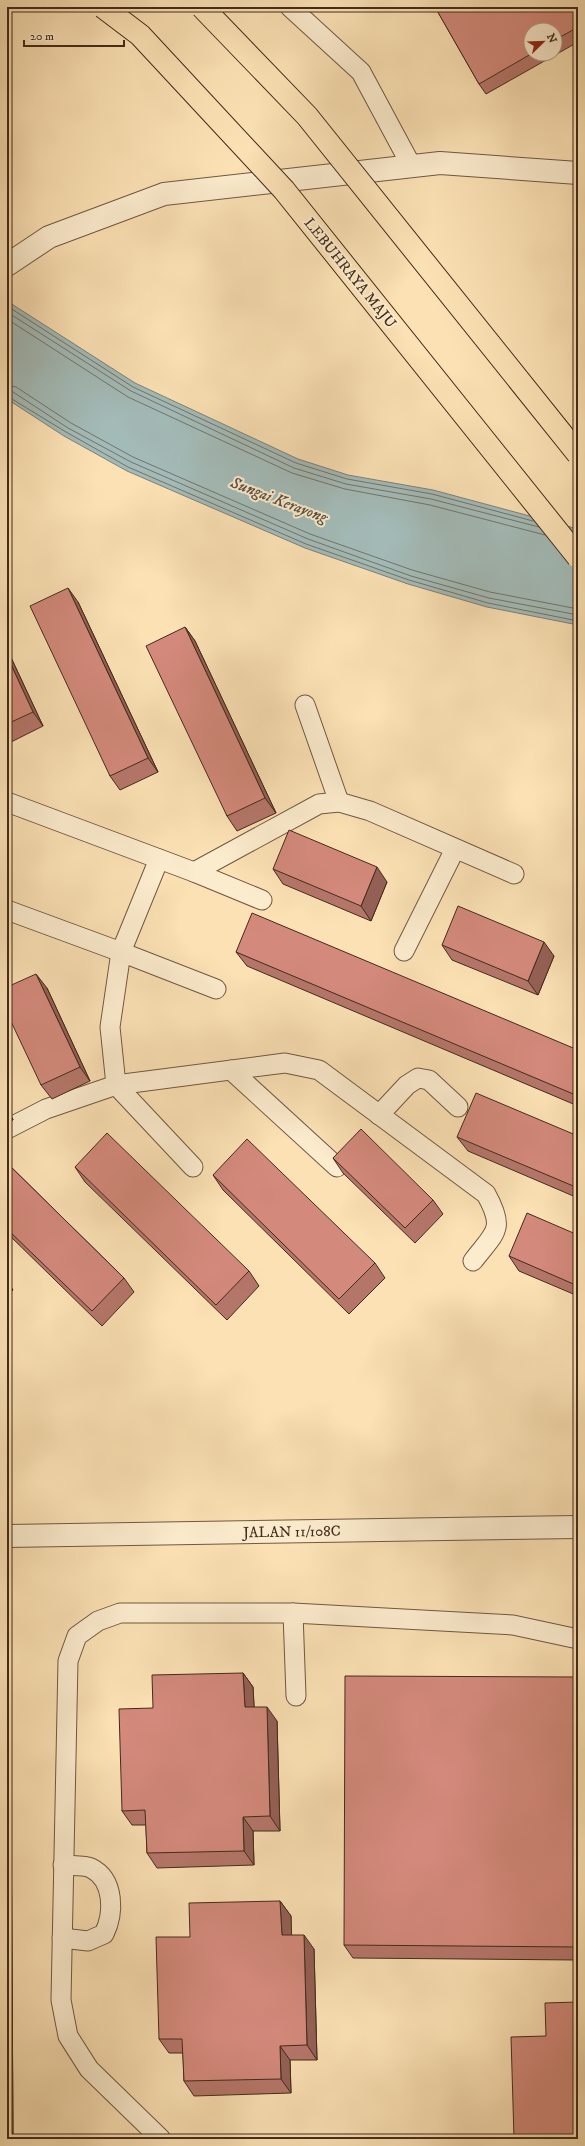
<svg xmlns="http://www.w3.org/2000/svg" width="585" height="2146" font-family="'IM FELL DW Pica',serif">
<rect width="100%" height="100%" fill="#fbe1b4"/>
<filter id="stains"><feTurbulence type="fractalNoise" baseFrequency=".005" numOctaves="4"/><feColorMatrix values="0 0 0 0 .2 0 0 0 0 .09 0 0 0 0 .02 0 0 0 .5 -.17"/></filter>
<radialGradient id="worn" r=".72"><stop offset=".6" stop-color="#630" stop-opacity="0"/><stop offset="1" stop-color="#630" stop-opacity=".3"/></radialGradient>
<polygon fill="#a3bbb8" stroke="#7d8179" points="7,301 135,383 298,459 348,475 433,490 578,529 578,625 487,607 408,584 305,548 127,471 64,436 7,399"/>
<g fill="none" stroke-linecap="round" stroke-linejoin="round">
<g stroke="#73736a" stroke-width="1">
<polyline points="7,306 133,387 296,463 347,479 432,494 533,521"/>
<polyline points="7,312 131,391 294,468 346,484 431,499 539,527"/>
<polyline points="7,319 128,397 292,473 345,489 430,505 545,535"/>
<polyline points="7,385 16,387 71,423 133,457 310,534 412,570 490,592 578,609"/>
<polyline points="7,391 13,392 68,428 131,462 308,539 411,576 489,598 578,615"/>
<polyline points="7,396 66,432 128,467 306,544 409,580 488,603 578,621"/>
</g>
<g stroke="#715841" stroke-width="21">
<g id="service">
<polyline points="290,7 361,72 412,167"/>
<polyline points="305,705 339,802"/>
<polyline points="7,802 194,872 319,804 339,802 370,811 514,874"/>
<polyline points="194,872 262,900"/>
<polyline points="7,910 121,952 159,859"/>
<polyline points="404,951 455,849"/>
<polyline points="231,1070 337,1167"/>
<path d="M 116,1085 L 285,1063 L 319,1070 L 486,1194 C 506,1230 495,1232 473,1261"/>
<polyline points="116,1085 193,1167"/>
<polyline points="379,1115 407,1085 418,1078 429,1080 458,1107"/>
<polyline points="7,1129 46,1109 116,1085 110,1027 121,952 216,989"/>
<polyline points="293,1613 296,1696"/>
<path d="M 62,1938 L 88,1941 L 104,1934 C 114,1914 115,1880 91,1868 C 84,1865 71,1866 63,1865"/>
<polyline points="161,2139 89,2069 68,2036 61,2000 68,1661 77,1636 98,1621 120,1613 293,1613 513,1625 578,1639"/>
</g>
</g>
<g stroke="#715841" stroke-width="24">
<polyline id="minor" points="7,1536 578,1527"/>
</g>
<g stroke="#715841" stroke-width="24">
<polyline id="tertiary" points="7,265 49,237 164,194 440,163 578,173"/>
</g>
<use href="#service" stroke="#fcecce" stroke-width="19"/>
<use href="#minor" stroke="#fcecce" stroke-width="22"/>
<use href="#tertiary" stroke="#fcecce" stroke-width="22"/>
<g stroke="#432b1b" stroke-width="24" stroke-linecap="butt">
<g id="motorway-bridge">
<polyline points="103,7 140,35 284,190 578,557"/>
<polyline points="202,7 307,116 578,454"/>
</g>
</g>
<use href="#motorway-bridge" stroke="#fbe1b4" stroke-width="22"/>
</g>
<g fill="#b5766a" stroke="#432b1b" fill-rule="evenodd">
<path d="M 435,7 L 571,7 L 578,16 L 578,42 L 486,94 L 479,84 ZM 531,30 L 555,30 L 555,54 L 531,54 Z"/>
<polygon points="78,602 158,772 120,790 110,776"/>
<polygon points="185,627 195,641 276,813 237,831 227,816"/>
<polygon points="7,649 43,726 7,744"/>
<polygon points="273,869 387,882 371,921 283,884"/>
<polygon points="442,945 554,956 538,995 452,960"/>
<polygon points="236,952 578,1050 578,1106 247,966"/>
<polygon points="47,988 90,1081 52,1099 41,1085"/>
<polygon points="7,1107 13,1120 7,1123"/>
<polygon points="578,1136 578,1198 468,1151 457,1137"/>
<polygon points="333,1158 433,1200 443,1214 415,1243 343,1173"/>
<polygon points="7,1163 124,1278 134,1292 102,1326 7,1233"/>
<polygon points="75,1167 249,1271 259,1286 227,1320 85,1182"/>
<polygon points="213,1175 375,1263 385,1278 349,1314 223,1190"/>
<polygon points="578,1235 578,1296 519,1271 509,1256"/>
<polygon points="243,1673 253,1687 254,1707 277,1721 280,1831 253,1831 254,1865 157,1868 147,1853 146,1825 132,1825 122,1811 153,1708"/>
<polygon points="578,1677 578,1960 353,1958 344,1945"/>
<polygon points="7,1794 11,1799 13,2134 7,2134"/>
<polygon points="280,1901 291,1916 291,1935 314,1949 317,2060 290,2060 291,2093 194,2096 184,2081 183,2053 169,2053 159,2039 190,1937"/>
<polygon points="546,2036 578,2139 515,2139 514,2138"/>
</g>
<g fill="#946056" stroke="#432b1b">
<polygon points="68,588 78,602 158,772 148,758"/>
<polygon points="185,627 195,641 276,813 265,798"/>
<polygon points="7,649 43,726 33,712 7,656"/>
<polygon points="377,867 387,882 371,921 361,906"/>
<polygon points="544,942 554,956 538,995 528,981"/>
<polygon points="36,974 47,988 90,1081 80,1067"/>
<polygon points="7,1107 13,1120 7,1111"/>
<polygon points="7,1280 13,1290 7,1296"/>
<polygon points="243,1673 253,1687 255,1722 245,1707"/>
<polygon points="267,1707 277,1721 280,1831 270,1816"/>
<polygon points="7,1794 11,1799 13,2134 7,2126"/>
<polygon points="243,1817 253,1831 254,1865 244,1851"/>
<polygon points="280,1901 291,1916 292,1950 282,1935"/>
<polygon points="304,1935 314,1949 317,2060 307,2045"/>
<polygon points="280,2046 290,2060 291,2093 281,2079"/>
</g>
<g fill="#d3897b" stroke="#432b1b">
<polygon points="435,7 571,7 578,16 578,27 555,40 555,30 531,30 531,54 479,84"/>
<polygon points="68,588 148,758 110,776 30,606"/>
<polygon points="185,627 265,798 227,816 146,646"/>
<polygon points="7,656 33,712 7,724"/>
<polygon points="289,830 377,867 361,906 273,869"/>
<polygon points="458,906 544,942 528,981 442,945"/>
<polygon points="252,913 578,1050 578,1096 236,952"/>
<polygon points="36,974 80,1067 41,1085 7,1013 7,987"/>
<polygon points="476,1093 578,1136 578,1188 457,1137"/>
<polygon points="361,1129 433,1200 405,1228 333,1158"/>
<polygon points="107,1133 249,1271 216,1305 75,1167"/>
<polygon points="247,1139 375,1263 339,1299 213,1175"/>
<polygon points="7,1163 124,1278 92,1311 7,1229"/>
<polygon points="527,1213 578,1235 578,1286 509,1256"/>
<polygon points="243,1673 245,1707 267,1707 270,1816 243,1817 244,1851 147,1853 145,1810 122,1811 119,1709 153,1708 152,1675"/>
<polygon points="345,1676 578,1677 578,1947 344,1945"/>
<polygon points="280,1901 282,1935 304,1935 307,2045 280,2046 281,2079 184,2081 182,2039 159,2039 156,1937 190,1937 189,1903"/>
<polygon points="578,2002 578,2139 514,2138 511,2037 546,2036 545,2003"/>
</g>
<g text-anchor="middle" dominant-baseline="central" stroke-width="4" stroke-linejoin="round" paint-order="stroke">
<g font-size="15" fill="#432b1b" stroke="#fcecce">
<text transform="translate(350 273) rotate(51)">LEBUHRAYA MAJU</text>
<text transform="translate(292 1532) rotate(-1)">JALAN 11/108C</text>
</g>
<g font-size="16" font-style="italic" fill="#5b4f42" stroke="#fcecce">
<text transform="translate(279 500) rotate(21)">Sungai Kerayong</text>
</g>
</g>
<rect width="585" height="2146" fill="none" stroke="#fbe1b4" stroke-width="24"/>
<rect x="8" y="8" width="569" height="2130" fill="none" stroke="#432b1b" stroke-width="2"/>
<rect x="12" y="12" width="561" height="2122" fill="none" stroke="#432b1b"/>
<g transform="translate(543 42) rotate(67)"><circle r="19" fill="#fcecce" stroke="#b29f86"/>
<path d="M0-3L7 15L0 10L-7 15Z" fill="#8f2418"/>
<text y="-6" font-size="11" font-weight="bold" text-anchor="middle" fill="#432b1b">N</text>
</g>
<path d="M24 40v6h100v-6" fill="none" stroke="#432b1b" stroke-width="2"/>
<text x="30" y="40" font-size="12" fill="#432b1b" stroke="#fcecce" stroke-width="3" paint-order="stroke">20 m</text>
<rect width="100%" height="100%" filter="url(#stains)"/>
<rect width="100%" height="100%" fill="url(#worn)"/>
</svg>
